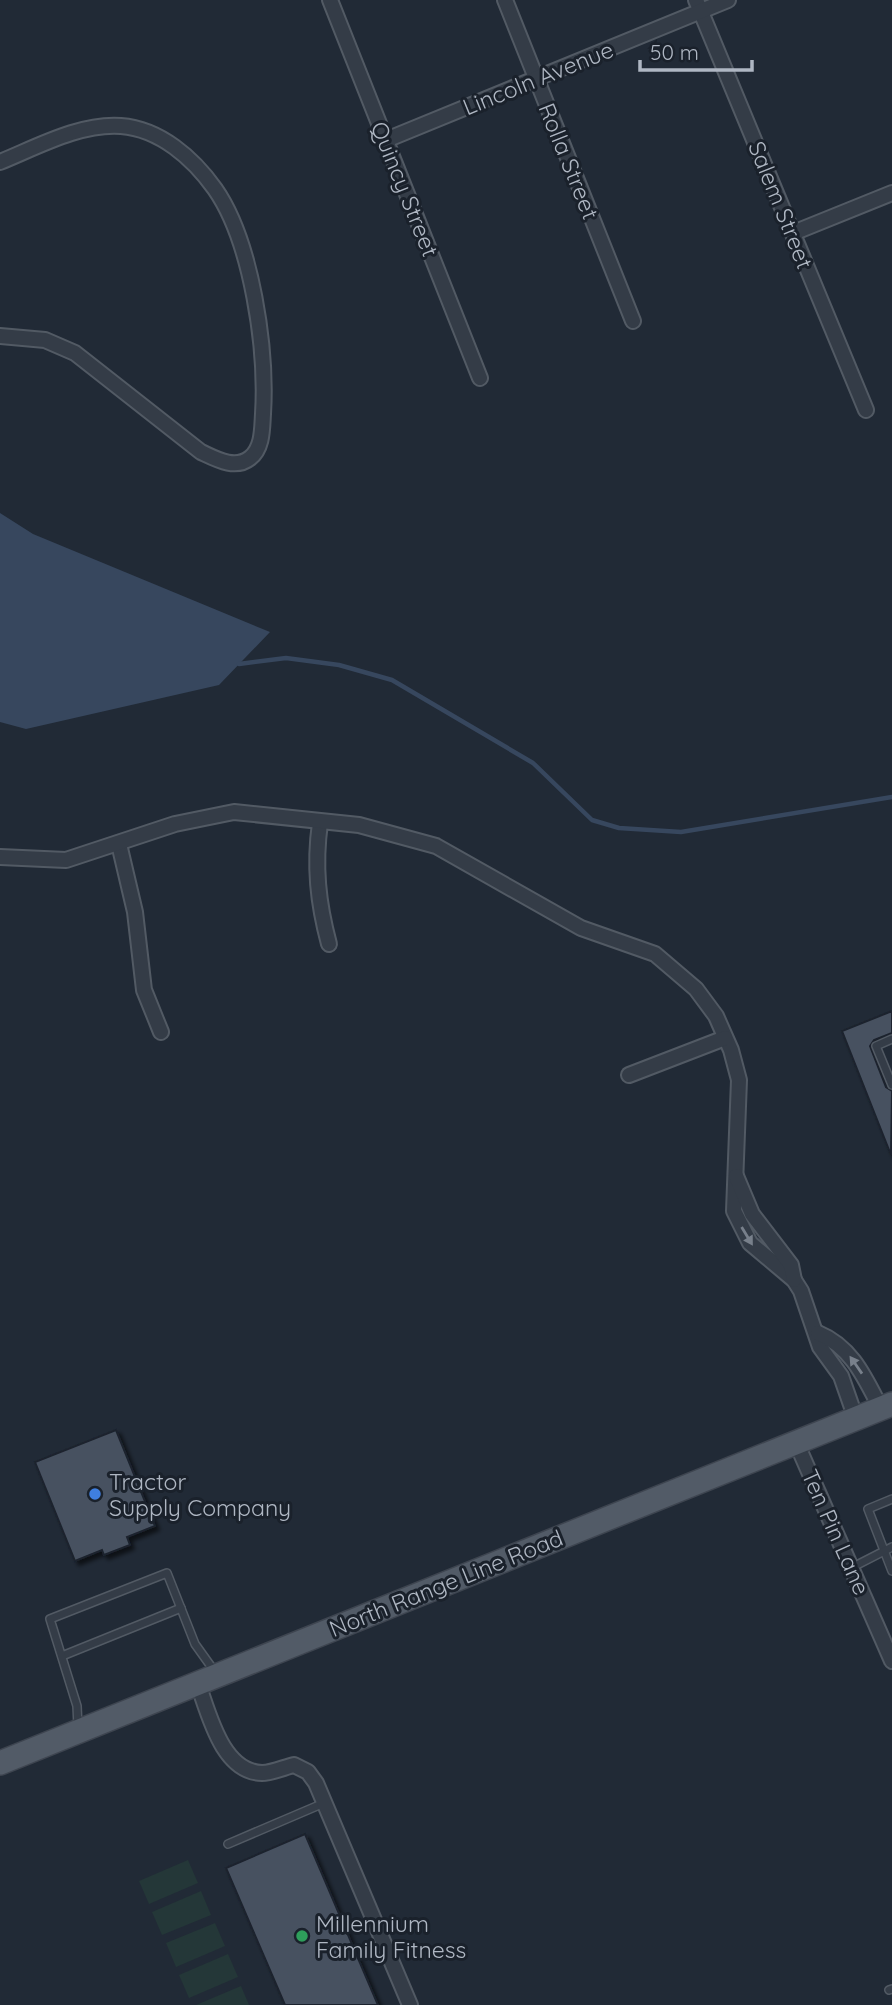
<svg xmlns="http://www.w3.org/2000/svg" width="892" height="2005" font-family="Quicksand,sans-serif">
<defs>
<filter id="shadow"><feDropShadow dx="4" dy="4" stdDeviation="2" flood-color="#0009"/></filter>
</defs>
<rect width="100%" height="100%" fill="#212a36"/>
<g fill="#243738">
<polygon points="188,1860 198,1883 149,1904 139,1881"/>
<polygon points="201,1891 211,1915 162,1935 152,1912"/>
<polygon points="215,1923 225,1946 176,1967 166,1943"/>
<polygon points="228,1954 238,1977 189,1998 179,1975"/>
<polygon points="241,1986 249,2005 196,2005"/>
</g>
<polygon fill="#37475e" points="0,513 33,534 270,632 219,685 26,729 0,722"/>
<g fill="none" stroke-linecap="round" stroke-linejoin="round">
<polyline stroke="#37475e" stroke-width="4.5" points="239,664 286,658 339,665 392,680 533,763 592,820 619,828 681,832 892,797"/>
</g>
<g fill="#475160" stroke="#1c232d" stroke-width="2" filter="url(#shadow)">
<polygon points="892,1011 892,1033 874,1040 870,1046 886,1087 892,1091 891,1155 842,1031"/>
<polygon points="116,1430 155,1526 127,1537 130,1545 104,1555 102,1550 75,1561 35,1462"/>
<polygon points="305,1834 378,2005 285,2005 226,1868"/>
</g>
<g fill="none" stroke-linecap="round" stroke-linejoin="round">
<g stroke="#525a64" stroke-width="10">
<g id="lane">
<polyline points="892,1039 876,1046 892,1085"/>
<polyline points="892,1499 868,1509 892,1571"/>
<polyline points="851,1568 892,1547"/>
<polyline points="62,1656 181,1608"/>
<polyline points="78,1727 77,1706 50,1619 167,1573 195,1644 215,1672"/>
<polyline points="228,1844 324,1803"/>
<polyline points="889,1990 892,1989"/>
</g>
</g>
<g stroke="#525a64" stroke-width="18">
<g id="street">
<polyline points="330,0 480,378"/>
<polyline points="505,0 633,321"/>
<polyline points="696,0 866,410"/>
<polyline points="386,140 728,0"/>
<path d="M 0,162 C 37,147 80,123 121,126 C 160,129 193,158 215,189 C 252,242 267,349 263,414 C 262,428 263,448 250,458 C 235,470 216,459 201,452 L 75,353 L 45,340 L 0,336"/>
<polyline points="793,233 892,193"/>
<path d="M 320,823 C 314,866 318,903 329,944"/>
<polyline points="119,844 135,912 144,990 161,1032"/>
<polyline points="0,857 66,860 175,824 234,812 359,825 436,846 581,928 655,954 696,989 716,1016 731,1050 739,1080 734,1211 750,1243 794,1280 801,1291 820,1347 841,1376 856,1419"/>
<polyline points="629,1075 725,1038"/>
<polyline points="736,1176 752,1214 791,1265 794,1280"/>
<path d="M 818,1333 C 852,1347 865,1378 881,1409"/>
<polyline points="796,1442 892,1661"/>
<path d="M 198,1684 C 209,1714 222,1772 262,1773 C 272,1773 285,1767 294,1765 L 308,1772 L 316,1783 L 410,2005"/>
</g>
</g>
<g stroke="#3e4550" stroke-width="26">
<polyline id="primary" points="0,1763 892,1404"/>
</g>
<use href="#lane" stroke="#343c47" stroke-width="7"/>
<use href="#street" stroke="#343c47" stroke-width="14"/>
<use href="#primary" stroke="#525b67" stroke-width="23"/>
</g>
<defs><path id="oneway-solid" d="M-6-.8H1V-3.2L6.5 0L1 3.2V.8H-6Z" transform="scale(1.75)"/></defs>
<g fill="#78808b">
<use href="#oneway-solid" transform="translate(747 1236) rotate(59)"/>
<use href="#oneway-solid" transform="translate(856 1365) rotate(-125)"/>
</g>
<circle fill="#3f7fe0" stroke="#1a212b" stroke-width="2.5" cx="95" cy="1494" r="7"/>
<circle fill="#2e9e5b" stroke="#1a212b" stroke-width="2.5" cx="302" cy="1936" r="7"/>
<g text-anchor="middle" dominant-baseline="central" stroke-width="6" stroke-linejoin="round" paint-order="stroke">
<g font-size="23" fill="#afb7c3" stroke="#1a212b">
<text transform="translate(538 78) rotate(-22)">Lincoln Avenue</text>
<text transform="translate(569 161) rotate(68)">Rolla Street</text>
<text transform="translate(405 189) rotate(68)">Quincy Street</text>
<text transform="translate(781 205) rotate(68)">Salem Street</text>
<text transform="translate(836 1532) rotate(66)">Ten Pin Lane</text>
<text transform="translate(446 1583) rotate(-22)">North Range Line Road</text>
</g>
<g font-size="23" fill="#afb7c3" stroke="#1a212b" text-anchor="start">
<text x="109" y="1481">Tractor<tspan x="109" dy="26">Supply Company</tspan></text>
<text x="316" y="1923">Millennium<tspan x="316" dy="26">Family Fitness</tspan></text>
</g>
</g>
<path d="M640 60v10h112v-10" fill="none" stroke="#afb7c3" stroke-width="3.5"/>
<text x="650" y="60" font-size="21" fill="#afb7c3" stroke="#1a212b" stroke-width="5" paint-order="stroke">50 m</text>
</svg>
